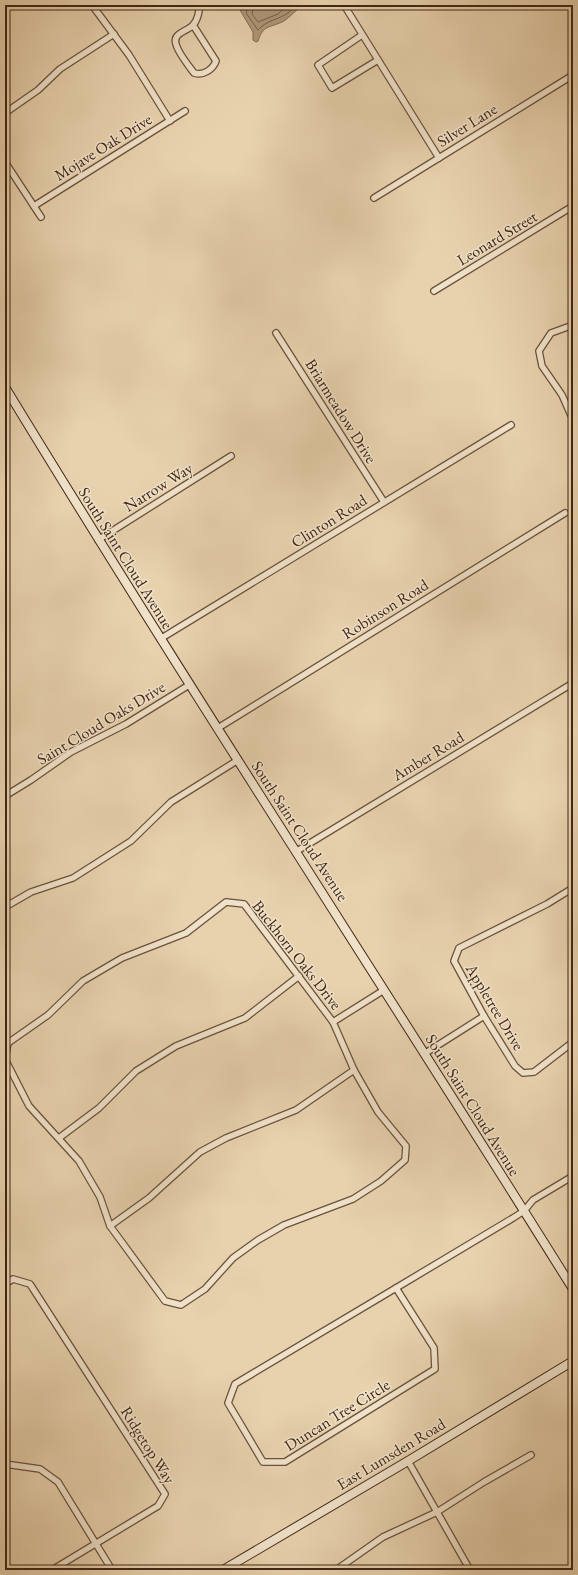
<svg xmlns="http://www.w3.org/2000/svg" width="578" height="1575" font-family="'EB Garamond',serif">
<rect width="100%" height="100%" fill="#e8d2ae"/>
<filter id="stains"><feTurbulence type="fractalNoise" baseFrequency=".005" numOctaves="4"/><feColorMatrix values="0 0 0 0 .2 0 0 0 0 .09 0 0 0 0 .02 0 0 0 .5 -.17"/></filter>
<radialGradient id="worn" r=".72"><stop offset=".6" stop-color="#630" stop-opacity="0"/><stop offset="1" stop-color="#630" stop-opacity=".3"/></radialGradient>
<path fill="#af987a" stroke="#836a52" d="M 251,5 L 297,5 L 298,9 C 293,13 288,19 282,22 C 269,28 263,25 258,41 L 256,42 L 253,40 L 253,32 L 240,10 L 244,7 Z"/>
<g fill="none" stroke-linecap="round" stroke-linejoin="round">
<g stroke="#785f48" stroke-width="1">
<path d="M 249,5 L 246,13 L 258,30 C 260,28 262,26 265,24 C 274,18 290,17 294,5"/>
<polyline points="254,5 252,14 258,22 278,14 288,5"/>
</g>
<g stroke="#6a513b" stroke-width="8">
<g id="street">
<polyline points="92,5 129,55 170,121"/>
<polyline points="344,5 439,158"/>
<path d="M 193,25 L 216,61 C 213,69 204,76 194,73 C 189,66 178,53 176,44 C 172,33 188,31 193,25 C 197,21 200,11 199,5"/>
<polyline points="362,35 318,65 332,88 378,60"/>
<polyline points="5,113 38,90 60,69 114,34"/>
<polyline points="5,158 7,165 41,217"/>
<polyline points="374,198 573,75"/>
<polyline points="34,206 185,111"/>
<polyline points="434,291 573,206"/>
<polyline points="573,325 551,333 539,351 542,366 562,395 573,420"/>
<polyline points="276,333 384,502"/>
<polyline points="98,540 231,456"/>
<polyline points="160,639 511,425"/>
<polyline points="218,728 565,513"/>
<polyline points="5,796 31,780 71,752 126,724 189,685"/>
<polyline points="297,851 573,683"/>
<polyline points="573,888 547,904 459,948 454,961 484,1016 515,1066 523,1073 534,1072 573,1042"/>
<polygon points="226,902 244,904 333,1022 354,1070 378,1112 406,1146 405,1160 381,1181 353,1199 284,1225 258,1240 233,1258 205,1289 181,1305 165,1301 110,1226 100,1197 79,1161 29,1106 5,1059 8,1043 48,1015 83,981 122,958 186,933"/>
<polyline points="5,907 31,892 73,878 131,841 171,802 238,760"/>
<polyline points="333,1022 384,990"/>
<polyline points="424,1054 484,1016"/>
<polyline points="59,1138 99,1108 136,1071 176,1046 245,1018 299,976"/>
<polyline points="110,1226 149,1198 200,1152 226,1138 296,1110 354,1070"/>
<polyline points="5,1284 13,1279 30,1284 165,1494 158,1506 52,1570"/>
<polygon points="396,1288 434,1348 435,1369 285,1462 263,1462 228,1403 235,1384"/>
<polyline points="396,1288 513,1218 524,1211 533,1200 573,1176"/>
<polyline points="408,1461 470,1570"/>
<polyline points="5,1464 40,1469 58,1482 112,1570"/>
<polyline points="336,1570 383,1537 437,1512 484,1482 531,1455"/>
</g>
</g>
<g stroke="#402615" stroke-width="10">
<g id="secondary">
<path d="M 5,387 C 190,691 385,988 573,1289"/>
<polyline points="223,1570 408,1461 573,1361"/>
</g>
</g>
<use href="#street" stroke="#f0e2ca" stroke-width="5.5"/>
<use href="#secondary" stroke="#f0e2ca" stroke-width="8"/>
</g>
<g text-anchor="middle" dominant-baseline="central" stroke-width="3" stroke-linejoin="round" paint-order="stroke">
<g font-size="16" fill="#402615" stroke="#f0e2ca">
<text transform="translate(467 125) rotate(-32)">Silver Lane</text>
<text transform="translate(103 147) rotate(-32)">Mojave Oak Drive</text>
<text transform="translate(497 238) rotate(-31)">Leonard Street</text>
<text transform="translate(341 411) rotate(58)">Briarmeadow Drive</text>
<text transform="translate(158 487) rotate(-32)">Narrow Way</text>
<text transform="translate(329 521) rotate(-32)">Clinton Road</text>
<text transform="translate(126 558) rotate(58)">South Saint Cloud Avenue</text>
<text transform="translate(385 609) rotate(-32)">Robinson Road</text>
<text transform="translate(101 723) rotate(-31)">Saint Cloud Oaks Drive</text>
<text transform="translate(428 756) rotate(-31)">Amber Road</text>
<text transform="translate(300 831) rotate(57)">South Saint Cloud Avenue</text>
<text transform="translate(297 955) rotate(52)">Buckhorn Oaks Drive</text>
<text transform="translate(495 1007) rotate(59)">Appletree Drive</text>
<text transform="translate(473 1105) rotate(58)">South Saint Cloud Avenue</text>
<text transform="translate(337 1415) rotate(-32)">Duncan Tree Circle</text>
<text transform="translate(148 1445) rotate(58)">Ridgetop Way</text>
<text transform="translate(391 1454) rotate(-31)">East Lumsden Road</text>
</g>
</g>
<rect width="578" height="1575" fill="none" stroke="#e8d2ae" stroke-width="20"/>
<rect x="6" y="6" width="566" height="1563" fill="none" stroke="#402615" stroke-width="2"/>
<rect x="10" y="10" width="558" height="1555" fill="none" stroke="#402615"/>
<rect width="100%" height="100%" filter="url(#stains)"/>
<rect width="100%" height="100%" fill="url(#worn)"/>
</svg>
